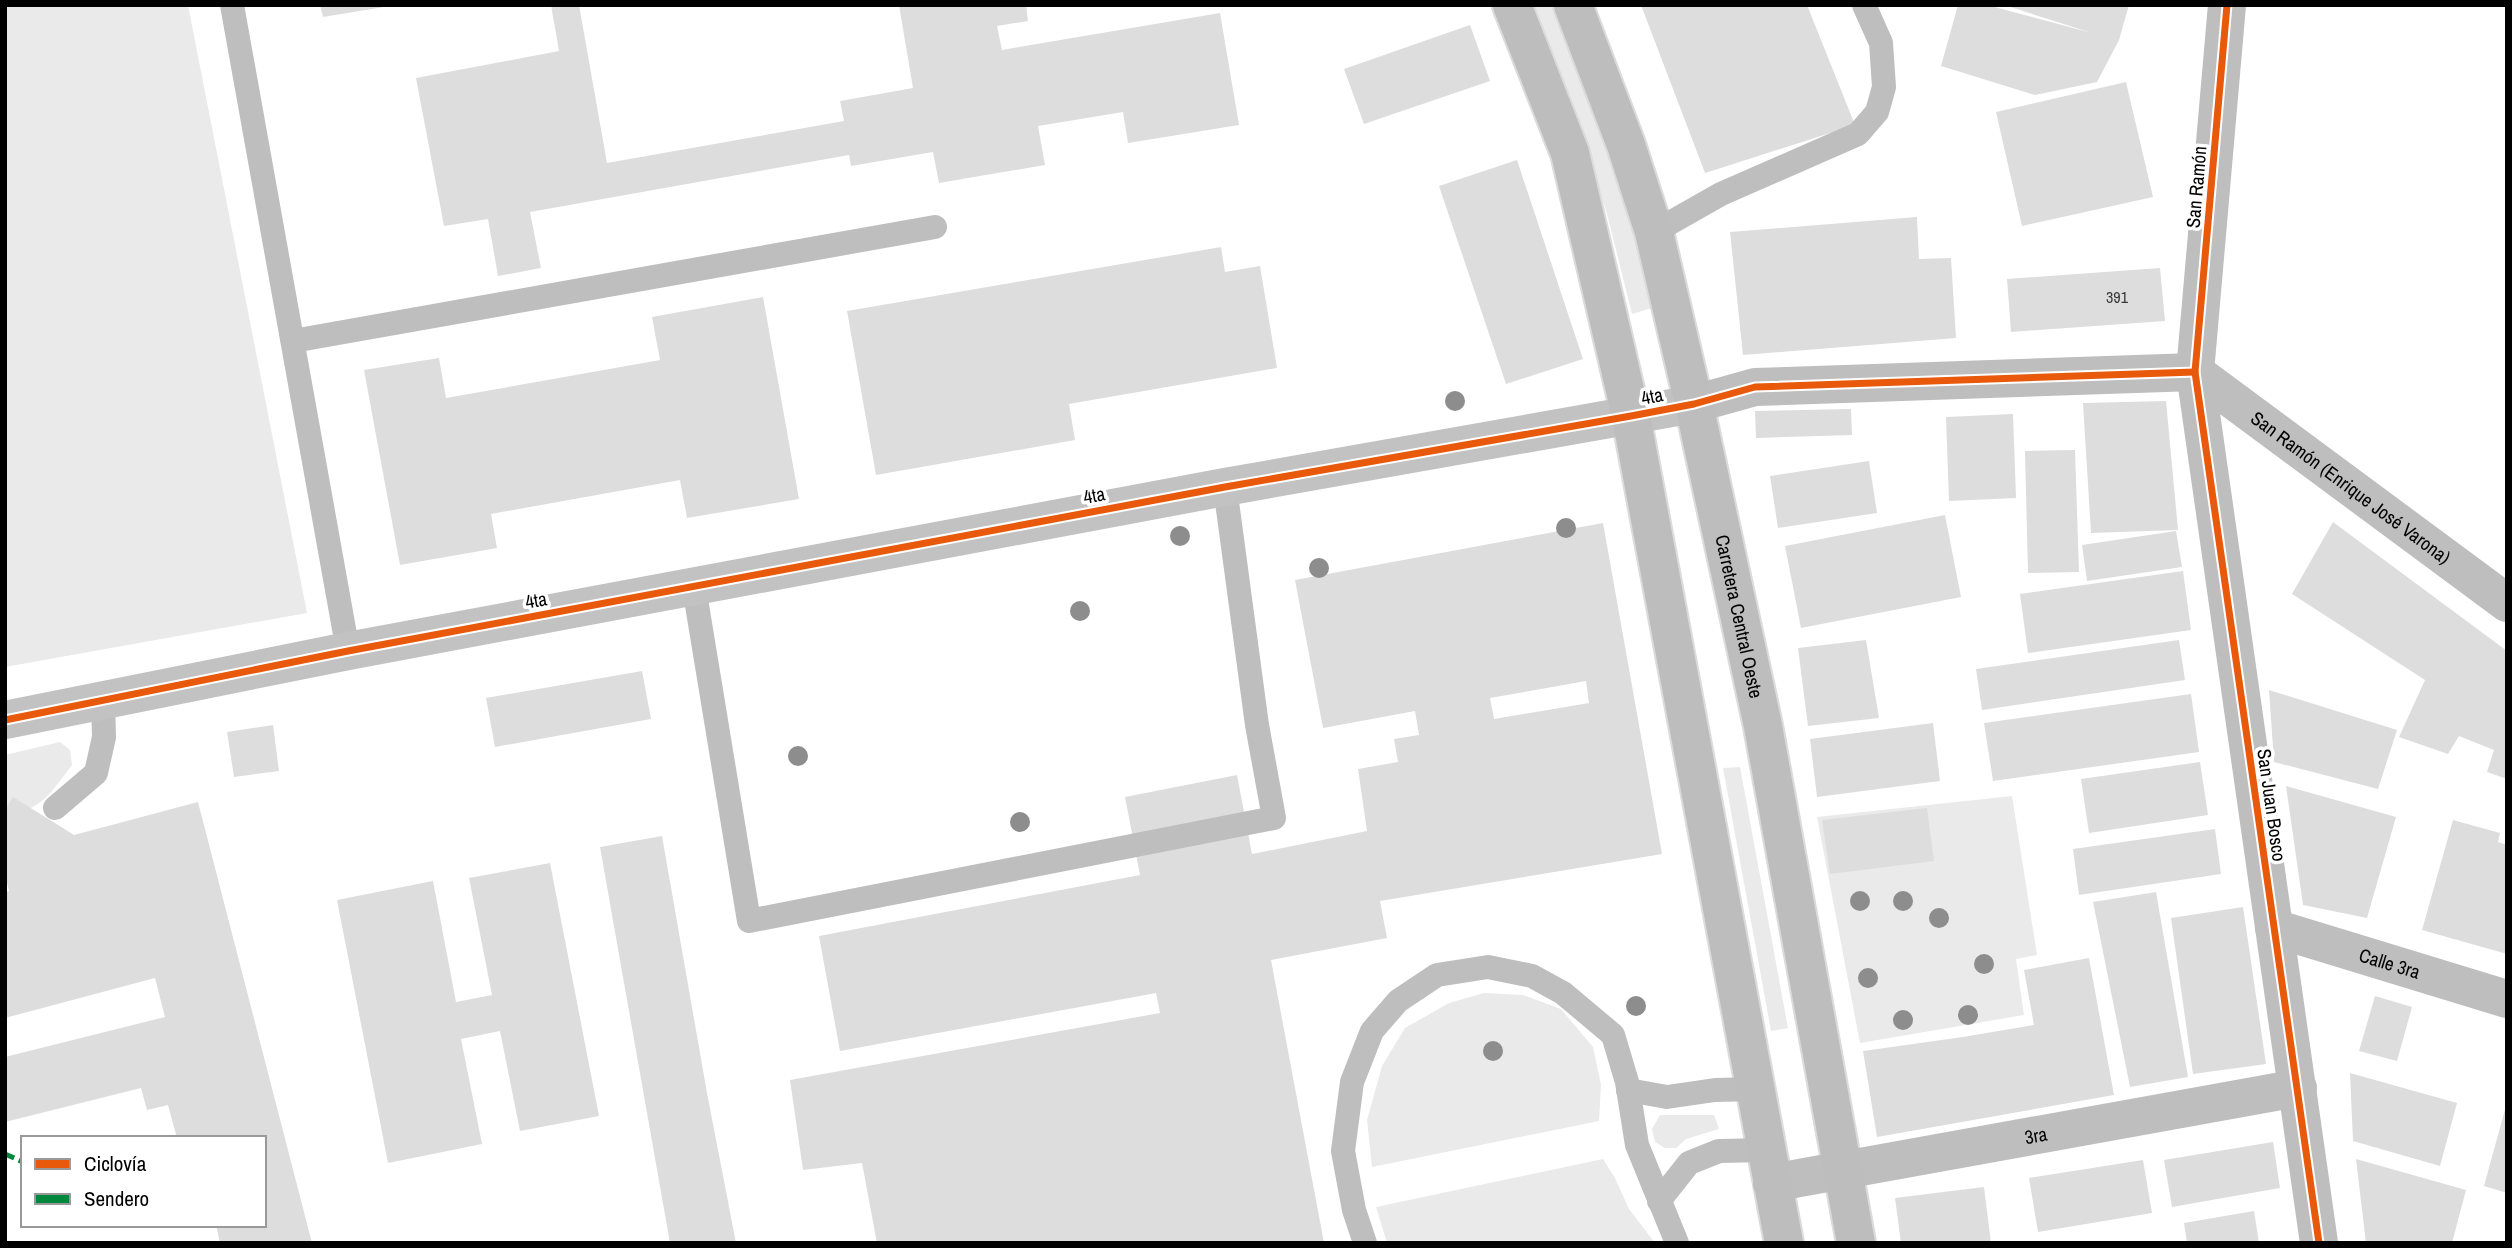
<svg xmlns="http://www.w3.org/2000/svg" width="2512" height="1248" font-family="'Archivo Narrow',sans-serif">
<rect width="100%" height="100%" fill="#fff"/>
<g fill="#eaeaea">
<polygon points="5,5 188,5 307,613 5,667"/>
<path d="M 1529,5 L 1554,5 C 1594,104 1625,205 1655,307 L 1632,314 L 1607,214 L 1566,88 Z"/>
<path d="M 60,742 L 70,750 L 72,765 C 51,792 42,811 5,815 L 5,755 Z"/>
<polygon points="1740,767 1788,1028 1771,1031 1723,768"/>
<polygon points="2012,796 2037,955 2016,959 2024,1015 1860,1043 1817,817"/>
<polygon points="1484,993 1523,995 1561,1009 1593,1047 1601,1085 1599,1121 1372,1167 1367,1120 1382,1066 1405,1028 1449,1003"/>
<polygon points="1660,1115 1714,1115 1719,1129 1686,1139 1676,1148 1665,1148 1655,1142 1652,1129"/>
<polygon points="1603,1159 1615,1178 1629,1209 1655,1243 1387,1243 1376,1207"/>
</g>
<g fill="#ddd" fill-rule="evenodd">
<polygon points="320,5 384,5 384,7 323,17"/>
<polygon points="551,5 579,5 607,163 844,121 840,101 913,88 899,5 1026,5 1028,21 997,26 1002,50 1220,13 1239,125 1128,143 1123,112 1038,126 1045,165 939,183 933,152 851,166 849,155 530,212 541,268 498,276 488,219 444,226 416,78 559,51"/>
<polygon points="1641,5 1807,5 1855,125 1705,173"/>
<polygon points="1958,5 1987,5 2092,33 2004,5 2129,5 2119,40 2097,82 2035,95 1941,66"/>
<polygon points="1470,25 1490,81 1364,124 1344,69"/>
<polygon points="2126,82 2153,197 2022,226 1996,112"/>
<polygon points="1517,160 1583,359 1506,384 1439,186"/>
<polygon points="1917,217 1919,259 1951,258 1956,338 1743,355 1730,232"/>
<polygon points="1221,247 1225,272 1260,266 1277,368 1069,404 1075,440 876,475 847,311"/>
<polygon points="2160,268 2165,321 2011,332 2007,279"/>
<polygon points="763,297 799,499 687,518 680,480 491,514 497,548 400,565 364,370 439,358 446,398 660,360 652,317"/>
<polygon points="2166,401 2178,530 2091,533 2083,403"/>
<polygon points="1851,409 1852,435 1756,438 1755,411"/>
<polygon points="2013,414 2016,498 1949,501 1946,417"/>
<polygon points="2075,450 2079,572 2028,573 2025,451"/>
<polygon points="1869,461 1877,513 1778,528 1770,476"/>
<polygon points="1945,515 1961,597 1801,628 1785,546"/>
<polygon points="2333,522 2507,651 2507,779 2487,772 2494,750 2459,736 2448,754 2399,737 2425,680 2292,594"/>
<path d="M 1603,523 L 1662,854 L 1380,901 L 1387,938 L 1271,960 L 1324,1243 L 877,1243 L 862,1163 L 803,1170 L 790,1080 L 1160,1013 L 1156,993 L 840,1051 L 819,936 L 1140,875 L 1125,797 L 1237,775 L 1252,854 L 1367,831 L 1358,769 L 1398,762 L 1394,739 L 1419,735 L 1415,711 L 1323,728 L 1295,580 ZM 1586,681 L 1589,703 L 1494,719 L 1490,698 Z"/>
<polygon points="2176,531 2182,567 2087,581 2082,545"/>
<polygon points="2183,571 2191,630 2028,653 2020,594"/>
<polygon points="1866,640 1879,718 1808,726 1798,648"/>
<polygon points="2179,640 2185,680 1982,710 1976,669"/>
<polygon points="642,671 651,719 495,747 486,698"/>
<polygon points="2269,690 2397,730 2378,789 2274,762"/>
<polygon points="2191,694 2199,752 1993,781 1984,723"/>
<polygon points="1933,723 1940,781 1817,797 1810,739"/>
<polygon points="273,725 279,771 234,777 227,732"/>
<polygon points="2200,762 2208,815 2089,833 2081,779"/>
<polygon points="2286,786 2396,817 2367,918 2303,905"/>
<polygon points="13,797 74,835 198,802 312,1243 220,1243 216,1225 264,1225 264,1138 193,1138 192,1136 177,1138 168,1105 147,1110 141,1088 5,1122 5,1057 165,1017 155,978 5,1018 5,892 9,891 5,874 5,810"/>
<polygon points="1927,808 1934,861 1830,874 1822,820"/>
<polygon points="2453,820 2500,833 2498,842 2507,845 2507,954 2422,930"/>
<polygon points="2215,829 2221,874 2079,895 2073,849"/>
<polygon points="662,836 707,1093 736,1243 670,1243 600,847"/>
<polygon points="550,863 599,1116 520,1131 500,1031 461,1039 482,1144 388,1163 337,900 433,881 456,1002 492,995 469,878"/>
<polygon points="2156,892 2188,1077 2130,1087 2093,902"/>
<polygon points="2243,907 2266,1064 2193,1074 2171,918"/>
<polygon points="2089,958 2114,1095 1877,1137 1863,1051 1963,1037 2034,1025 2024,970"/>
<polygon points="2375,996 2412,1007 2397,1061 2359,1051"/>
<polygon points="2350,1073 2457,1103 2440,1166 2353,1141"/>
<polygon points="2506,1106 2507,1106 2507,1193 2484,1186"/>
<polygon points="2273,1142 2280,1188 2172,1207 2164,1160"/>
<polygon points="2356,1159 2466,1190 2452,1243 2366,1243"/>
<polygon points="2143,1160 2152,1213 2038,1232 2029,1178"/>
<polygon points="1984,1187 1991,1243 1901,1243 1895,1198"/>
<polygon points="2254,1211 2259,1243 2187,1243 2184,1223"/>
</g>
<g fill="none" stroke-linecap="round" stroke-linejoin="round">
<g stroke="#dbdbdb" stroke-width="42">
<g id="primary">
<polyline points="1512,5 1570,153 1631,416 1784,1243"/>
<path id="s4" d="M 1573,5 L 1626,145 L 1654,232 L 1694,404 L 1763,726 L 1856,1243"/>
</g>
</g>
<g stroke="#bebebe" stroke-width="24">
<polyline points="232,5 348,651"/>
<polyline points="1654,232 1721,194 1858,134 1877,112 1884,87 1881,43 1864,5"/>
<polyline points="293,341 935,227"/>
<polyline points="694,587 749,921 1274,818 1257,725 1225,487"/>
<polyline points="55,808 96,773 104,737 103,701"/>
<polyline points="1628,1090 1667,1097 1715,1090 1756,1089"/>
<polyline points="1659,1201 1689,1163 1719,1151 1767,1150"/>
<polyline points="1365,1243 1354,1210 1343,1151 1352,1082 1372,1031 1398,1001 1437,975 1488,967 1532,976 1563,993 1613,1035 1627,1082 1637,1145 1677,1243"/>
</g>
<g stroke="#bebebe" stroke-width="38">
<polyline points="2227,5 2195,372 2319,1243"/>
<path id="s1" d="M 2195,372 L 2507,603"/>
<polyline points="1694,404 1755,387 2195,372"/>
<path id="s2" d="M 2274,928 L 2507,999"/>
<path id="s3" d="M 1772,1183 L 2298,1088"/>
</g>
<polyline stroke="#c2c2c2" stroke-width="38" points="5,720 348,651 1225,487 1694,404"/>
<use href="#primary" stroke="#bdbdbd" stroke-width="38"/>
<polyline stroke="#00873e" stroke-width="5" stroke-dasharray="10 5" stroke-linecap="butt" points="5,1154 23,1162"/>
<g stroke="#fff" stroke-width="11">
<g id="cycleway">
<polyline points="2227,5 2195,372 2319,1243"/>
<polyline points="5,720 348,651 1225,487 1631,416 1694,404 1755,387 2195,372"/>
</g>
</g>
<use href="#cycleway" stroke="#e8590c" stroke-width="7"/>
</g>
<g fill="#8d8d8d">
<circle cx="1455" cy="401" r="10"/>
<circle cx="1566" cy="528" r="10"/>
<circle cx="1180" cy="536" r="10"/>
<circle cx="1319" cy="568" r="10"/>
<circle cx="1080" cy="611" r="10"/>
<circle cx="798" cy="756" r="10"/>
<circle cx="1020" cy="822" r="10"/>
<circle cx="1860" cy="901" r="10"/>
<circle cx="1903" cy="901" r="10"/>
<circle cx="1939" cy="918" r="10"/>
<circle cx="1984" cy="964" r="10"/>
<circle cx="1868" cy="978" r="10"/>
<circle cx="1636" cy="1006" r="10"/>
<circle cx="1968" cy="1015" r="10"/>
<circle cx="1903" cy="1020" r="10"/>
<circle cx="1493" cy="1051" r="10"/>
</g>
<g text-anchor="middle" dominant-baseline="central" stroke-width="7" stroke-linejoin="round" paint-order="stroke">
<g font-size="16" fill="#373737">
<text x="2117" y="297">391</text>
</g>
<g font-size="19" fill="#000" stroke="#fff">
<text transform="translate(2196 187) rotate(-85)">San Ramón</text>
<text transform="translate(1652 396) rotate(-12)">4ta</text>
<text stroke="none"><textPath href="#s1" startOffset="194">San Ramón (Enrique José Varona)</textPath></text>
<text transform="translate(1094 495) rotate(-11)">4ta</text>
<text transform="translate(536 600) rotate(-10)">4ta</text>
<text stroke="none"><textPath href="#s4" startOffset="635">Carretera Central Oeste</textPath></text>
<text transform="translate(2272 805) rotate(82)">San Juan Bosco</text>
<text stroke="none"><textPath href="#s2" startOffset="121">Calle 3ra</textPath></text>
<text stroke="none"><textPath href="#s3" startOffset="268">3ra</textPath></text>
</g>
</g>
<rect width="2512" height="1248" fill="none" stroke="#000000" stroke-width="14"/>
<rect x="21" y="1136" width="245" height="91" fill="#ffffff" stroke="#999999" stroke-width="2"/>
<rect x="35" y="1159" width="35" height="10" fill="#e8590c" stroke="#999999" stroke-width="2"/>
<text x="84" y="1171" font-size="21" fill="#000000">Ciclovía</text>
<rect x="35" y="1194" width="35" height="10" fill="#00873e" stroke="#999999" stroke-width="2"/>
<text x="84" y="1206" font-size="21" fill="#000000">Sendero</text>
</svg>
